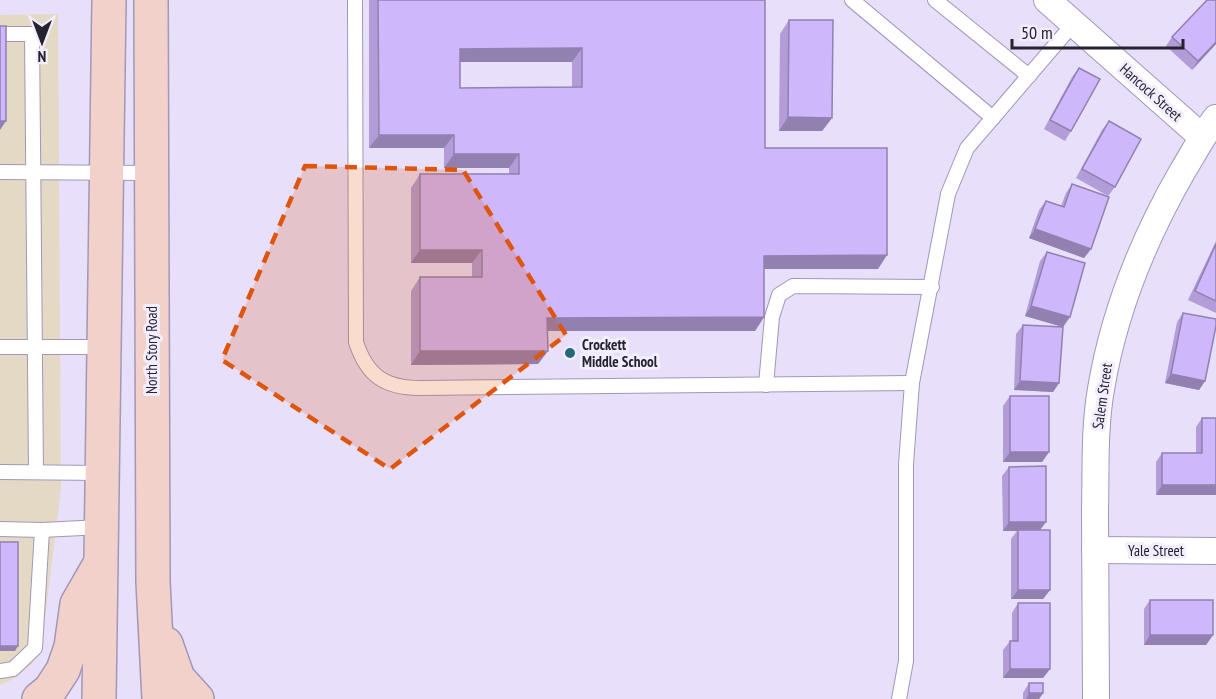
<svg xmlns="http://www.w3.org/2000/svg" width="1216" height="699" font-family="'PT Sans Narrow',sans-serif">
<rect width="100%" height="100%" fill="#e8dffb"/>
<polygon fill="#e4d9c4" points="58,14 61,488 41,652 31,665 15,678 0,685 0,15"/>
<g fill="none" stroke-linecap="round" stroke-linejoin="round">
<g stroke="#a297b8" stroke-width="16">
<g id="service">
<path d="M 355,0 L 356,342 C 367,376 385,388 420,388 L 912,383"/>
<polyline points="852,0 993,118"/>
<polyline points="935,0 1029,76"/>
<polyline points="0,34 32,34 36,472"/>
<polyline points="0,172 150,173"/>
<polyline points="0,347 105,347"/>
<polyline points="766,385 772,317 779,295 793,286 932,287"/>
<polyline points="0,472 103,473"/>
<polyline points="0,529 42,530"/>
<polyline points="0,671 13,669 35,648 42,530 102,527"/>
<polyline points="899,699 906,661 906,464 912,383 948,194 967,148 1074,23"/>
</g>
</g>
<g stroke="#a297b8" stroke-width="28">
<g id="minor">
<polyline points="1047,0 1202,137"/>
<polyline points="1095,550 1216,551"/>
<path d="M 1096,699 C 1096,637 1095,574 1095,512 C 1096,471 1094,429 1101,389 C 1114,311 1143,240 1182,172 C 1193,154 1203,135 1216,118"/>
</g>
</g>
<g stroke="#a297b8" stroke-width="36">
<g id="secondary">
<polyline points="151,0 153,582 159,699"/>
<polyline points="166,644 178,678 197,699"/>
<polyline points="39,699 50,690 63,670 71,647 77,604 100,564"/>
<polyline points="99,699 109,0"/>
</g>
</g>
<use href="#service" stroke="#fff" stroke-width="14"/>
<use href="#minor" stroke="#fff" stroke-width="26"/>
<use href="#secondary" stroke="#f1d1c9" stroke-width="33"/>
</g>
<g fill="#b29dd8" fill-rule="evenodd">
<path d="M 369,0 L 765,0 L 765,148 L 878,269 L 764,269 L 764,317 L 755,331 L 547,331 L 548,351 L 538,364 L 411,365 L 411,291 L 420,277 L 472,277 L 472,263 L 411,263 L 411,188 L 420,174 L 509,174 L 509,168 L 444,168 L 444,148 L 369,148 ZM 460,62 L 572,62 L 572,87 L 460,88 Z"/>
<polygon points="1216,0 1216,44 1192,70 1166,46 1172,37"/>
<polygon points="789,20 832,118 822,131 779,131 780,34"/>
<polygon points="1079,68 1071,131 1065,141 1044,129 1072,77"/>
<polygon points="1109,121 1115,187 1108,196 1076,178 1102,130"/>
<polygon points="1072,184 1091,249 1084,258 1029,238 1039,210 1046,201 1061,206 1066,193"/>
<polygon points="1216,241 1216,313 1188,300"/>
<polygon points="1047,252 1063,327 1025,316 1040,261"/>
<polygon points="1183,313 1205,381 1199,390 1165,383 1177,322"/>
<polygon points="1023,325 1059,383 1053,392 1014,390 1016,334"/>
<polygon points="1010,396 1049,452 1042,462 1003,462 1003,406"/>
<polygon points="1202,418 1216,495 1156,495 1156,462 1162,453 1196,453 1196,427"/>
<polygon points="1009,467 1046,522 1040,530 1050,590 1043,599 1011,599 1011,539 1017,531 1003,531 1002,476"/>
<polygon points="1150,600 1213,635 1206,645 1144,645 1144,609"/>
<polygon points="1018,603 1050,669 1043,678 1003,678 1003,650 1010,641 1012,641 1012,613"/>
<polygon points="1029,683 1043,693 1039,699 1023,699 1023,693"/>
</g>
<g fill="#9180b0">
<polygon points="1216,42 1216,44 1192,70 1198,61"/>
<polygon points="582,48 572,62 451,62 460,49"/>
<polygon points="788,117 832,118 822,131 779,131"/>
<polygon points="0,121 6,121 0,130"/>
<polygon points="379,135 454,135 444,148 369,148"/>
<polygon points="454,154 519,154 509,168 444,168"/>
<polygon points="1035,229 1091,249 1084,258 1029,238"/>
<polygon points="420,250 482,250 472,263 411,263"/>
<polygon points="887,255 878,269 754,269 764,256"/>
<polygon points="1031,306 1070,317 1063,327 1025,316"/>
<polygon points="764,317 755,331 538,331 547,318"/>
<polygon points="420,351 548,351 538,364 411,365"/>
<polygon points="1171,374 1205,381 1199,390 1165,383"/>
<polygon points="1020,381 1059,383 1053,392 1014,390"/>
<polygon points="1010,452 1049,452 1042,462 1003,462"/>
<polygon points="1162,485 1216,485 1216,495 1156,495"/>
<polygon points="1009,522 1046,522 1039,531 1018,530 1017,531 1003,531"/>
<polygon points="1018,590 1050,590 1043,599 1011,599"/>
<polygon points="1150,635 1213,635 1206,645 1144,645"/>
<polygon points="0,646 18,646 15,651 0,651"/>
<polygon points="1010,669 1050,669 1043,678 1003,678"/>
<polygon points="1029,693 1043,693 1039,699 1026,699"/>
</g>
<g fill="#cfb7fb" stroke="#9180b0" stroke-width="1.5" fill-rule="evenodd">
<path d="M 378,0 L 765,0 L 765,148 L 887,148 L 887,255 L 764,256 L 764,317 L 547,318 L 548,351 L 420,351 L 420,277 L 482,277 L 482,250 L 420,250 L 420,174 L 519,174 L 519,154 L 454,154 L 454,135 L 379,135 ZM 582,48 L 582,87 L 460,88 L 460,49 Z"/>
<polygon points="1207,0 1216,0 1216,42 1198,61 1172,37"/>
<polygon points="789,20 833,20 832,118 788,117"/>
<rect x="0" y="26" width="6" height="95"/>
<polygon points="1079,68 1100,79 1071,131 1050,120"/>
<polygon points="1109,121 1141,139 1115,187 1082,169"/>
<polygon points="1072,184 1109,197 1091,249 1035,229 1046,201 1064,207"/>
<polygon points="1216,244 1216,301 1195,291"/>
<polygon points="1047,252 1085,263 1070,317 1031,306"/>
<polygon points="1183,313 1216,319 1216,326 1205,381 1171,374"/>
<polygon points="1023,325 1063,327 1059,383 1020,381"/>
<rect x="1010" y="396" width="39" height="56"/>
<polygon points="1202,418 1216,418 1216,485 1162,485 1162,453 1202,453"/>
<polygon points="1046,466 1046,522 1009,522 1009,467"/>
<rect x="1018" y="530" width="32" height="60"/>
<rect x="0" y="542" width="18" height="104"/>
<rect x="1150" y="600" width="63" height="35"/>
<polygon points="1018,603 1050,603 1050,669 1010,669 1010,641 1018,641"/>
<rect x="1029" y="683" width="14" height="10"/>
</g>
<path fill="#de560e" fill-opacity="0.2" stroke="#de560e" stroke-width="4.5" stroke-dasharray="12 8" stroke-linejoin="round" d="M 305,166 L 463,170 L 566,335 L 390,469 L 222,360 Z"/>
<circle fill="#236779" stroke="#f3eefd" stroke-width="2" cx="570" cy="353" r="6"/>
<g text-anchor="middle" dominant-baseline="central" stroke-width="6" stroke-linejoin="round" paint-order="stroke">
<g font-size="15" fill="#272230" stroke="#f3eefd">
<text transform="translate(1151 92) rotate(42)">Hancock Street</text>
<text transform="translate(151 350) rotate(-90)">North Story Road</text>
<text transform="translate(1102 396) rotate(-82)">Salem Street</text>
<text x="1156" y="550">Yale Street</text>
</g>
<g font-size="15" font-weight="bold" fill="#272230" stroke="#f3eefd" text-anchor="start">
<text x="582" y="344">Crockett<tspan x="582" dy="17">Middle School</tspan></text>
</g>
</g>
<g transform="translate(42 42) rotate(180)" stroke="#f3eefd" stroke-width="4.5" paint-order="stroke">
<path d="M0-4.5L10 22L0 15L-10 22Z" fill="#272230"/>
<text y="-9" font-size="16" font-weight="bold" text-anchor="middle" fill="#272230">N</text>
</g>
<path d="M1012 39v9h171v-9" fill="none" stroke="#272230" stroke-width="3"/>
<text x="1021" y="39" font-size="18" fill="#272230" stroke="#f3eefd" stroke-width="4.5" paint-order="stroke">50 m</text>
</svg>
